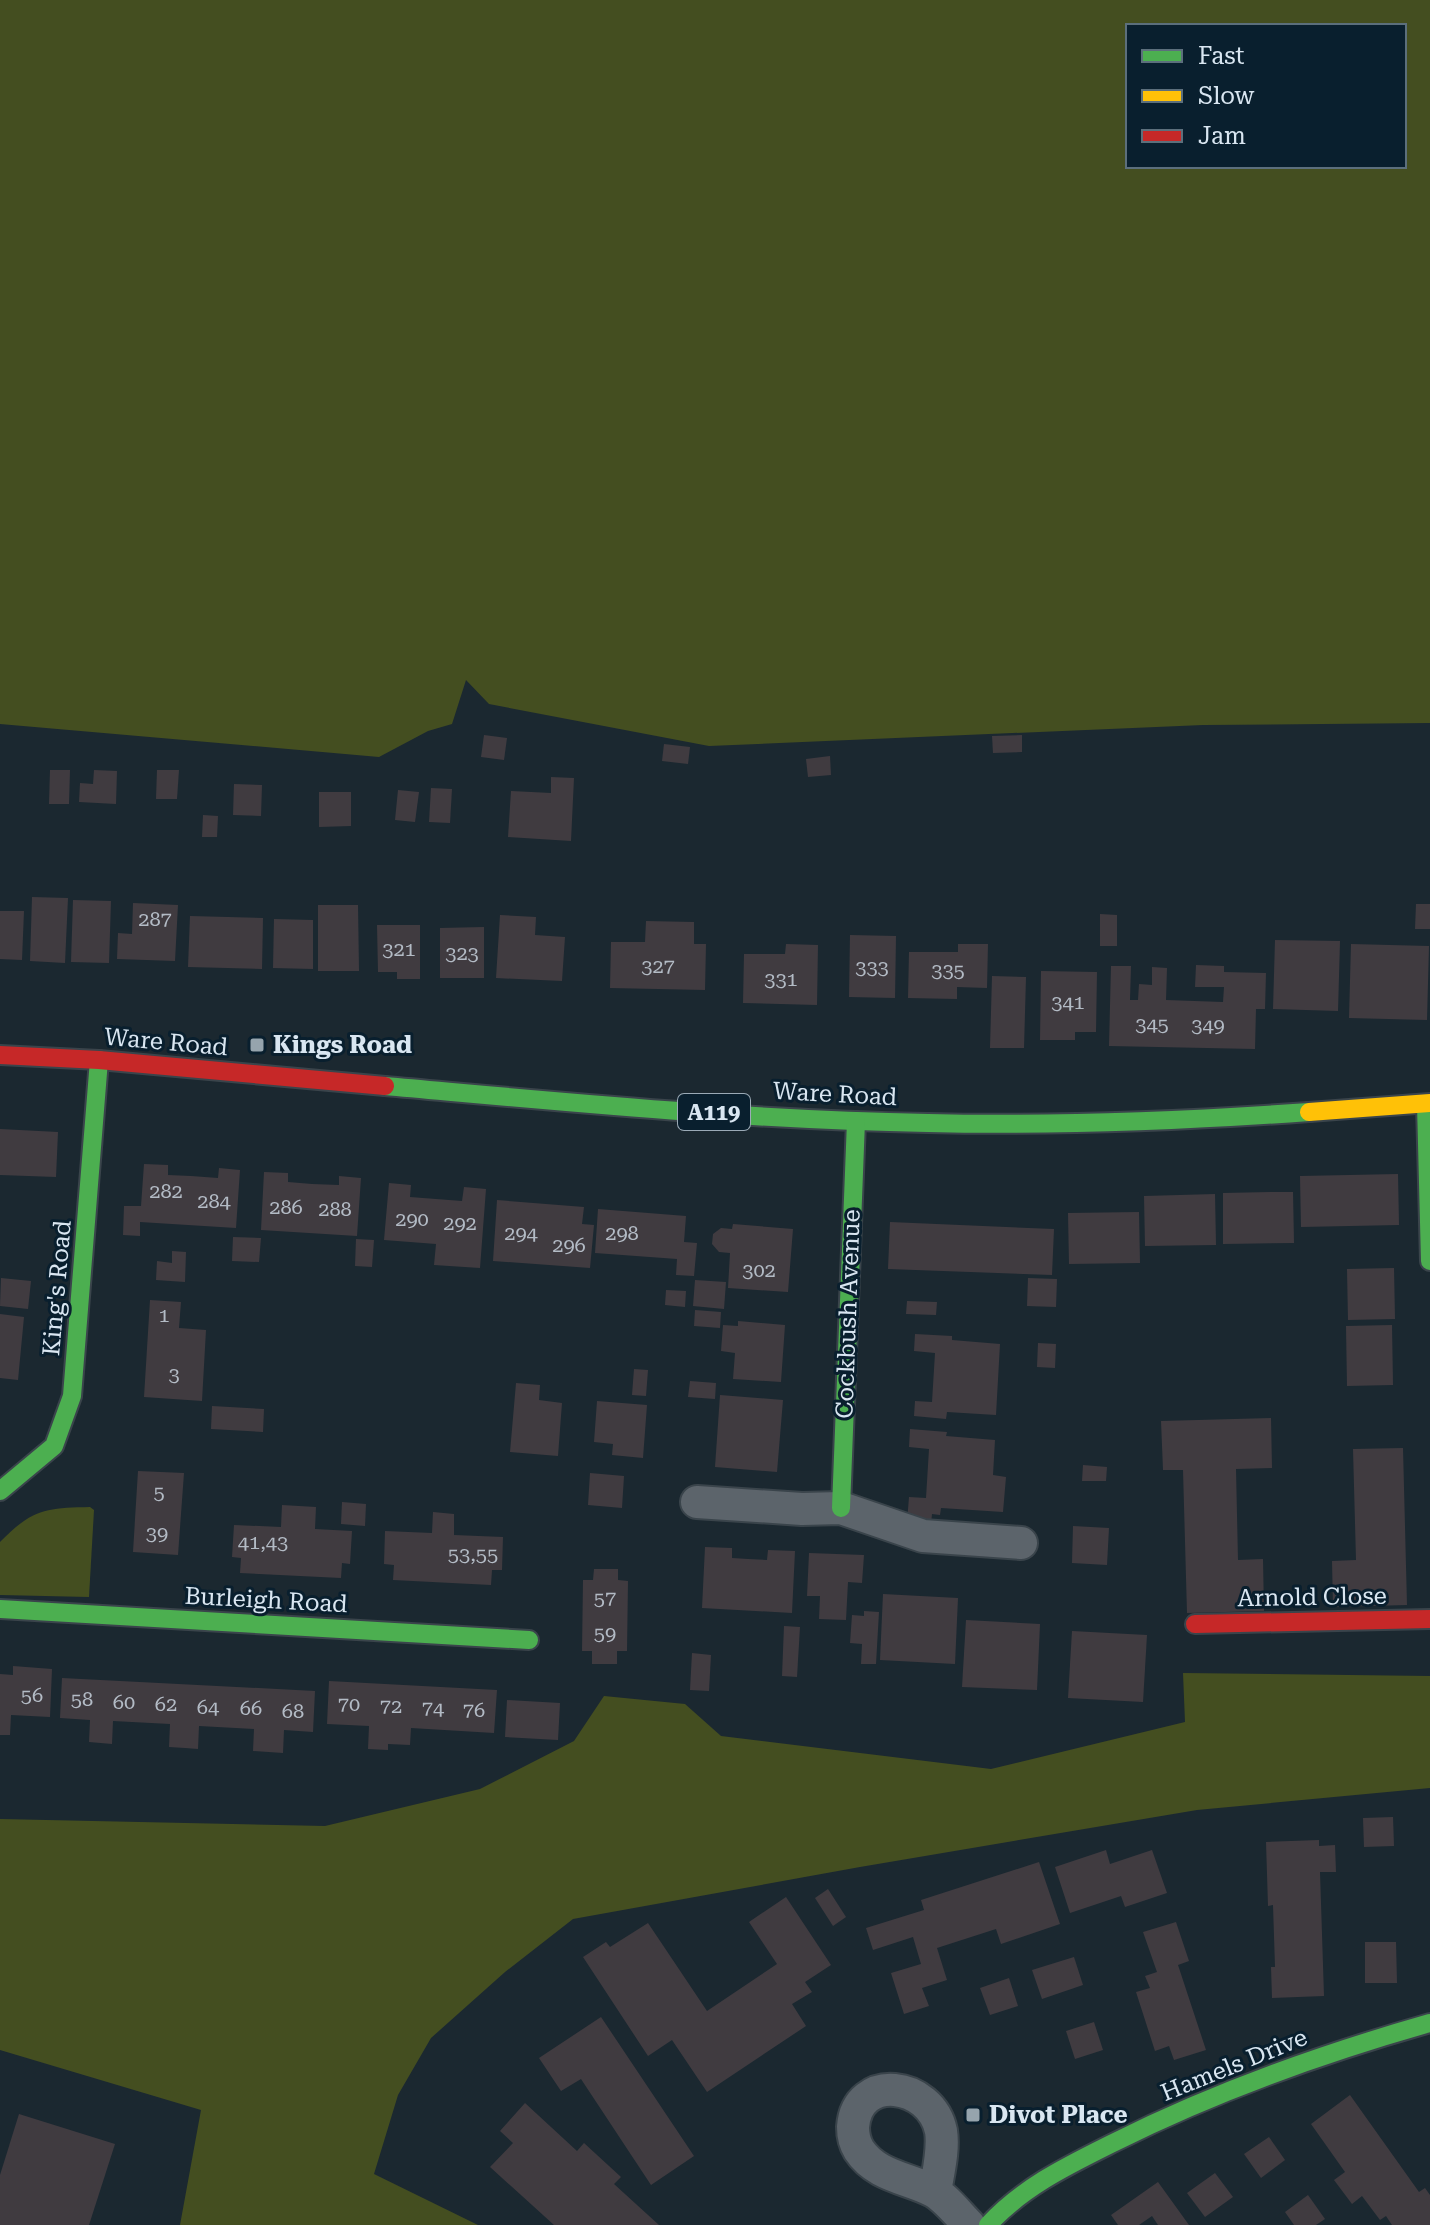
<svg xmlns="http://www.w3.org/2000/svg" width="1430" height="2225" font-family="'Roboto Serif',serif">
<rect width="100%" height="100%" fill="#1b2830"/>
<g fill="#444e20" fill-rule="evenodd">
<path d="M 0,0 L 1430,0 L 1430,723 L 1203,725 L 709,746 L 489,704 L 466,680 L 452,724 L 428,731 L 379,757 L 0,724 ZM 1128,26 L 1404,26 L 1404,166 L 1128,166 Z"/>
<path d="M 90,1507 L 94,1510 L 89,1597 L 0,1595 L 0,1542 C 32,1509 46,1508 90,1507 Z"/>
<polygon points="1183,1673 1430,1676 1430,1788 1197,1810 860,1867 573,1919 505,1972 431,2038 398,2095 374,2174 478,2225 180,2225 201,2110 0,2050 0,1819 325,1826 480,1789 574,1741 604,1696 685,1704 721,1736 991,1769 1185,1722"/>
</g>
<g fill="#403b40">
<polygon points="484,735 507,738 504,760 481,757"/>
<polygon points="1022,735 1022,752 993,753 992,736"/>
<polygon points="664,744 690,747 688,764 662,761"/>
<polygon points="830,756 831,775 808,777 806,759"/>
<polygon points="50,770 70,770 69,804 49,804"/>
<polygon points="94,770 117,771 116,804 79,802 80,783 93,784"/>
<polygon points="157,770 179,770 177,799 156,799"/>
<polygon points="551,777 574,778 571,841 508,837 511,791 551,793"/>
<polygon points="234,784 262,785 261,816 233,815"/>
<polygon points="431,788 452,789 450,823 429,822"/>
<polygon points="398,790 419,792 415,822 395,820"/>
<polygon points="319,792 351,792 351,826 319,827"/>
<polygon points="203,815 218,816 217,837 202,837"/>
<polygon points="32,897 68,898 65,963 30,961"/>
<polygon points="73,900 111,901 109,963 71,962"/>
<polygon points="133,903 178,905 175,961 117,959 118,933 132,934"/>
<polygon points="1416,904 1430,904 1430,929 1415,929"/>
<polygon points="318,905 358,905 359,971 318,971"/>
<polygon points="0,911 24,911 22,960 0,959"/>
<polygon points="1100,914 1117,915 1117,946 1100,946"/>
<polygon points="500,915 536,917 535,935 565,937 562,981 496,978"/>
<polygon points="190,916 263,918 262,969 188,967"/>
<polygon points="274,919 313,920 313,969 273,968"/>
<polygon points="646,921 694,922 694,944 706,944 705,990 610,988 611,942 645,942"/>
<polygon points="377,925 420,925 420,979 397,979 397,972 378,972"/>
<polygon points="484,927 484,978 440,978 440,928"/>
<polygon points="850,935 896,936 895,998 849,997"/>
<polygon points="1275,940 1340,941 1338,1011 1273,1009"/>
<polygon points="786,944 818,945 817,1005 743,1003 744,954 785,954"/>
<polygon points="958,944 988,944 987,988 957,987 957,999 908,998 909,952 958,952"/>
<polygon points="1351,944 1429,946 1427,1020 1349,1018"/>
<polygon points="1196,965 1224,966 1224,972 1266,973 1265,1009 1256,1009 1255,1049 1109,1046 1111,966 1131,966 1130,1000 1138,1000 1139,984 1152,985 1152,967 1167,968 1166,1000 1223,1002 1224,987 1195,987"/>
<polygon points="1041,971 1097,972 1096,1032 1075,1032 1075,1040 1040,1040"/>
<polygon points="992,976 1026,977 1024,1048 990,1048"/>
<polygon points="0,1129 58,1132 56,1177 0,1175"/>
<polygon points="144,1164 168,1165 168,1175 191,1176 218,1178 219,1168 240,1170 236,1228 140,1222 140,1236 123,1235 124,1206 141,1206"/>
<polygon points="264,1172 288,1173 288,1182 312,1184 339,1185 339,1176 361,1178 357,1236 261,1230"/>
<polygon points="1398,1174 1399,1225 1301,1227 1300,1176"/>
<polygon points="389,1183 411,1185 410,1197 462,1201 464,1187 486,1189 480,1268 434,1265 436,1244 384,1240"/>
<polygon points="1270,1192 1293,1192 1294,1243 1223,1244 1223,1193"/>
<polygon points="1215,1194 1216,1245 1145,1246 1144,1196"/>
<polygon points="497,1200 584,1207 582,1224 594,1225 590,1268 493,1261"/>
<polygon points="598,1209 686,1216 684,1242 697,1243 694,1276 676,1275 677,1259 595,1253"/>
<polygon points="1139,1212 1140,1263 1069,1264 1068,1213"/>
<polygon points="890,1222 1054,1229 1052,1275 888,1269"/>
<polygon points="733,1224 793,1229 788,1292 728,1288 730,1253 719,1252 712,1244 713,1234 721,1228 732,1229"/>
<polygon points="233,1237 261,1238 259,1262 232,1261"/>
<polygon points="356,1239 374,1240 372,1267 355,1266"/>
<polygon points="172,1251 186,1252 185,1282 156,1280 157,1261 172,1263"/>
<polygon points="1394,1268 1395,1319 1348,1320 1347,1269"/>
<polygon points="1,1278 31,1281 28,1309 0,1306"/>
<polygon points="1028,1278 1057,1279 1056,1307 1027,1306"/>
<polygon points="695,1280 726,1282 724,1309 693,1306"/>
<polygon points="666,1290 686,1291 685,1307 665,1305"/>
<polygon points="150,1300 181,1302 179,1328 206,1330 202,1401 144,1397"/>
<polygon points="907,1301 937,1302 936,1315 906,1314"/>
<polygon points="695,1310 721,1312 720,1328 694,1326"/>
<polygon points="0,1314 24,1317 18,1380 0,1378"/>
<polygon points="738,1321 785,1325 781,1382 733,1379 735,1353 721,1351 723,1325 738,1326"/>
<polygon points="1392,1325 1393,1385 1347,1386 1346,1326"/>
<polygon points="915,1334 952,1336 952,1340 1000,1344 996,1415 947,1412 946,1419 914,1416 915,1401 932,1402 935,1353 914,1351"/>
<polygon points="1038,1343 1056,1344 1055,1368 1037,1367"/>
<polygon points="634,1369 648,1370 646,1396 632,1395"/>
<polygon points="690,1381 716,1383 715,1399 688,1397"/>
<polygon points="516,1383 540,1385 539,1400 562,1403 558,1456 510,1452"/>
<polygon points="720,1395 783,1400 777,1472 715,1467"/>
<polygon points="597,1401 647,1405 643,1458 612,1455 613,1444 594,1442"/>
<polygon points="212,1406 264,1409 263,1432 211,1429"/>
<polygon points="1271,1418 1272,1468 1236,1469 1238,1560 1263,1559 1264,1611 1187,1613 1183,1470 1163,1470 1161,1421"/>
<polygon points="910,1429 947,1432 946,1436 995,1440 993,1475 1006,1477 1003,1512 941,1508 940,1515 932,1514 931,1524 907,1522 909,1497 926,1498 929,1449 909,1447"/>
<polygon points="1403,1448 1407,1605 1333,1607 1332,1561 1356,1560 1353,1449"/>
<polygon points="1083,1465 1107,1467 1106,1481 1082,1481"/>
<polygon points="138,1471 184,1473 178,1555 133,1552"/>
<polygon points="590,1473 624,1476 622,1508 588,1505"/>
<polygon points="342,1502 366,1504 365,1526 341,1524"/>
<polygon points="282,1505 316,1507 315,1529 352,1531 350,1564 342,1563 341,1578 240,1573 241,1558 232,1557 234,1525 281,1527"/>
<polygon points="433,1512 454,1514 454,1535 503,1537 502,1570 492,1570 491,1585 393,1580 394,1565 384,1564 385,1531 432,1533"/>
<polygon points="1073,1526 1109,1528 1107,1565 1072,1563"/>
<polygon points="705,1547 732,1548 732,1558 748,1559 767,1560 768,1550 795,1551 792,1613 702,1608"/>
<polygon points="809,1553 864,1555 862,1583 848,1582 846,1620 819,1619 820,1596 807,1596"/>
<polygon points="594,1569 618,1569 618,1580 628,1581 627,1651 617,1651 617,1664 592,1664 592,1651 582,1651 583,1580 593,1580"/>
<polygon points="883,1594 958,1598 955,1664 880,1660"/>
<polygon points="864,1611 879,1612 876,1664 861,1664 862,1644 850,1643 852,1615 864,1616"/>
<polygon points="966,1620 1040,1624 1037,1690 962,1687"/>
<polygon points="784,1626 800,1627 797,1677 782,1676"/>
<polygon points="1072,1631 1147,1635 1143,1702 1068,1698"/>
<polygon points="692,1653 711,1655 709,1691 690,1690"/>
<polygon points="13,1666 52,1669 50,1717 11,1715 10,1735 0,1735 0,1674 13,1675"/>
<polygon points="62,1678 315,1691 313,1732 284,1730 283,1753 253,1751 254,1729 199,1726 198,1749 185,1748 169,1747 170,1724 113,1721 112,1744 89,1742 90,1720 60,1718"/>
<polygon points="329,1681 497,1690 494,1733 411,1728 410,1745 388,1744 388,1750 368,1749 369,1726 327,1724"/>
<polygon points="507,1700 560,1703 558,1740 505,1737"/>
<polygon points="1393,1817 1394,1846 1364,1847 1363,1818"/>
<polygon points="1319,1840 1319,1846 1335,1845 1336,1872 1320,1872 1324,1996 1272,1998 1271,1967 1275,1967 1273,1905 1268,1906 1266,1842"/>
<polygon points="1106,1850 1110,1864 1152,1850 1167,1893 1125,1907 1121,1896 1070,1913 1055,1867"/>
<polygon points="1039,1862 1060,1924 1001,1944 996,1929 937,1948 947,1980 922,1988 929,2006 904,2014 891,1973 921,1964 913,1937 873,1950 866,1928 924,1910 921,1900"/>
<polygon points="828,1889 846,1917 833,1926 815,1898"/>
<polygon points="786,1897 831,1965 805,1982 812,1992 792,2004 806,2026 707,2092 672,2040 648,2056 583,1957 606,1942 610,1947 648,1923 707,2011 777,1964 749,1922"/>
<polygon points="1176,1922 1189,1961 1178,1965 1206,2050 1174,2060 1169,2046 1155,2051 1136,1992 1150,1988 1145,1976 1157,1972 1143,1932"/>
<polygon points="1365,1942 1396,1942 1397,1983 1365,1983"/>
<polygon points="1074,1957 1083,1985 1042,1999 1032,1970"/>
<polygon points="1009,1978 1018,2006 990,2015 980,1988"/>
<polygon points="601,2017 694,2156 651,2185 581,2079 561,2091 539,2058"/>
<polygon points="1094,2022 1103,2050 1075,2059 1066,2031"/>
<polygon points="1350,2095 1419,2192 1425,2188 1430,2195 1430,2225 1392,2225 1386,2216 1380,2220 1362,2196 1352,2204 1334,2180 1345,2172 1311,2124"/>
<polygon points="525,2103 577,2151 584,2143 621,2177 614,2184 659,2225 554,2225 490,2167 513,2143 500,2131"/>
<polygon points="19,2114 115,2144 89,2225 0,2225 0,2175"/>
<polygon points="1269,2137 1285,2160 1261,2178 1244,2154"/>
<polygon points="1215,2173 1233,2197 1205,2217 1187,2193"/>
<polygon points="1158,2182 1189,2225 1158,2225 1152,2216 1139,2225 1118,2225 1111,2215"/>
<polygon points="1308,2195 1325,2219 1316,2225 1294,2225 1285,2212"/>
</g>
<g fill="none" stroke-linecap="round" stroke-linejoin="round">
<g stroke="#3a444b" stroke-width="36">
<g id="street">
<polyline points="697,1502 802,1509 841,1508 923,1536 1021,1543"/>
<path d="M 935,2192 C 938,2173 944,2150 941,2131 C 931,2082 857,2072 853,2127 C 853,2135 854,2142 859,2150 C 876,2176 908,2178 933,2191 C 946,2198 958,2214 969,2225"/>
</g>
</g>
<g stroke="#3a444b" stroke-width="22">
<g id="fast">
<path d="M 385,1086 C 566,1102 747,1120 928,1123 C 1055,1126 1182,1121 1309,1112"/>
<polyline points="1426,1104 1430,1261"/>
<polyline points="0,1491 54,1446 72,1396 99,1060"/>
<polyline points="841,1508 856,1121"/>
<polyline points="0,1609 529,1640"/>
<path d="M 988,2225 C 1024,2186 1069,2165 1115,2142 C 1217,2091 1321,2054 1430,2023"/>
</g>
</g>
<g stroke="#3a444b" stroke-width="22">
<polyline id="slow" points="1309,1112 1430,1103"/>
</g>
<g stroke="#3a444b" stroke-width="22">
<g id="jam">
<polyline points="0,1055 99,1060 385,1086"/>
<polyline points="1195,1624 1430,1619"/>
</g>
</g>
<use href="#street" stroke="#5c646b" stroke-width="32"/>
<use href="#fast" stroke="#4caf50" stroke-width="18"/>
<use href="#slow" stroke="#ffc107" stroke-width="18"/>
<use href="#jam" stroke="#c62828" stroke-width="18"/>
</g>
<g fill="#96a4ad" stroke="#091f2e" stroke-width="3">
<rect x="249" y="1037" width="16" height="16" rx="4"/>
<rect x="965" y="2107" width="16" height="16" rx="4"/>
</g>
<g text-anchor="middle" dominant-baseline="central" stroke-width="6" stroke-linejoin="round" paint-order="stroke">
<g font-size="20" fill="#b3bbc5">
<text x="155" y="919">287</text>
<text x="399" y="949">321</text>
<text x="462" y="953">323</text>
<text x="658" y="966">327</text>
<text x="872" y="967">333</text>
<text x="948" y="970">335</text>
<text x="781" y="979">331</text>
<text x="1068" y="1002">341</text>
<text x="1152" y="1024">345</text>
<text x="1208" y="1025">349</text>
<text x="166" y="1191">282</text>
<text x="214" y="1201">284</text>
<text x="286" y="1207">286</text>
<text x="335" y="1209">288</text>
<text x="412" y="1219">290</text>
<text x="460" y="1223">292</text>
<text x="521" y="1233">294</text>
<text x="622" y="1233">298</text>
<text x="569" y="1245">296</text>
<text x="759" y="1270">302</text>
<text x="164" y="1315">1</text>
<text x="174" y="1374">3</text>
<text x="159" y="1492">5</text>
<text x="157" y="1533">39</text>
<text x="263" y="1542">41,43</text>
<text x="473" y="1554">53,55</text>
<text x="605" y="1598">57</text>
<text x="605" y="1633">59</text>
<text x="32" y="1695">56</text>
<text x="82" y="1699">58</text>
<text x="124" y="1702">60</text>
<text x="166" y="1704">62</text>
<text x="349" y="1704">70</text>
<text x="391" y="1706">72</text>
<text x="208" y="1707">64</text>
<text x="251" y="1708">66</text>
<text x="433" y="1708">74</text>
<text x="474" y="1710">76</text>
<text x="293" y="1711">68</text>
</g>
<rect fill="#091f2e" stroke="#9baab6" stroke-width="2" x="678" y="1094" width="72" height="36" rx="6"/>
<g font-size="22" font-weight="bold" fill="#d9e6f1">
<text x="714" y="1112">A119</text>
</g>
<g font-size="24" fill="#d9e6f1" stroke="#091f2e">
<text transform="translate(166 1042) rotate(5)">Ware Road</text>
<text transform="translate(835 1094) rotate(3)">Ware Road</text>
<text transform="translate(57 1288) rotate(-85)">King's Road</text>
<text transform="translate(848 1314) rotate(-88)">Cockbush Avenue</text>
<text transform="translate(1312 1597) rotate(-1)">Arnold Close</text>
<text transform="translate(266 1600) rotate(3)">Burleigh Road</text>
<text transform="translate(1234 2065) rotate(-22)">Hamels Drive</text>
</g>
<g font-size="24" font-weight="bold" fill="#d9e6f1" stroke="#091f2e" text-anchor="start">
<text x="273" y="1045">Kings Road</text>
<text x="989" y="2115">Divot Place</text>
</g>
</g>
<rect x="1126" y="24" width="280" height="144" fill="#091f2e" stroke="#5c6f7c" stroke-width="2"/>
<rect x="1142" y="50" width="40" height="12" fill="#4caf50" stroke="#5c6f7c" stroke-width="2"/>
<text x="1198" y="64" font-size="24" fill="#d9e6f1">Fast</text>
<rect x="1142" y="90" width="40" height="12" fill="#ffc107" stroke="#5c6f7c" stroke-width="2"/>
<text x="1198" y="104" font-size="24" fill="#d9e6f1">Slow</text>
<rect x="1142" y="130" width="40" height="12" fill="#c62828" stroke="#5c6f7c" stroke-width="2"/>
<text x="1198" y="144" font-size="24" fill="#d9e6f1">Jam</text>
</svg>
